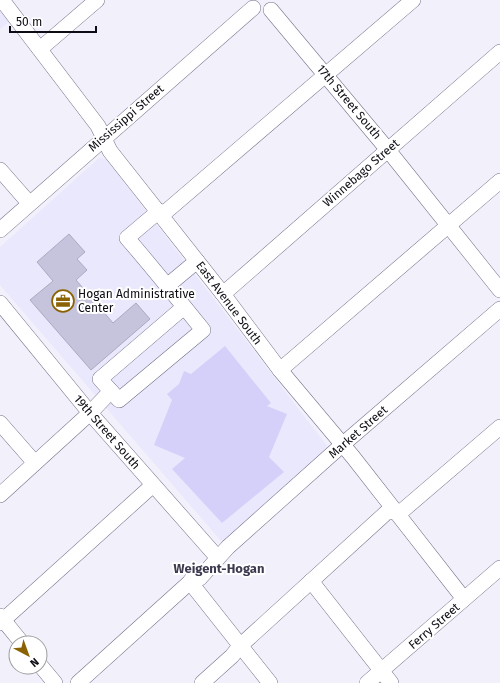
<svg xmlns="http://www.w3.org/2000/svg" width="500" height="683" font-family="'Fira Sans',sans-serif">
<rect width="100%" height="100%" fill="#f1f0fb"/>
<g fill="#eae8fc">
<polygon points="0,0 15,17 0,29"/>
<polygon points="99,158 106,159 328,447 222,542 0,285 0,247"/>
</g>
<polygon fill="#d4d0f9" points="225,346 271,403 267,406 287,414 269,457 284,472 222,523 172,469 185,458 154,445 172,400 167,394 179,384 184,371 191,374"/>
<polygon fill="#c6c3dd" stroke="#acaac3" points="69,234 85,252 77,259 87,270 76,280 113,323 136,303 150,319 91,370 30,300 53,281 37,262"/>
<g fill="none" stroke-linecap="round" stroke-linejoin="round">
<g stroke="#747189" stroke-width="16">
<g id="minor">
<polyline points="2,0 98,126 110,151 223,294 280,370 353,457 464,599"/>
<polyline points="271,10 388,150 500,290"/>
<polyline points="40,49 97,0"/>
<polyline points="0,170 29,203"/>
<path d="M 159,211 L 127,238 C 153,268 178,299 203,330 L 119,400 L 100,379 L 184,307"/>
<polyline points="162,215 413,0"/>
<polyline points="0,230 253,8"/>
<polyline points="167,286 197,261"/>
<polyline points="223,294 500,52"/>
<polyline points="0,303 90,413 217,557"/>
<polyline points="280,370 500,181"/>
<polyline points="0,423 35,463"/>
<polyline points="0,495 90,413 111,391"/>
<polyline points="311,581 391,683"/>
<polyline points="190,582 200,578 228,547 342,445 500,309"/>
<polyline points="190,582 270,683"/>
<polyline points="0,616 22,643"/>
<polyline points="0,623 153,485"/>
<polyline points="40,665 55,683"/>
<polyline points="78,683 190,582 196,573"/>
<polyline points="202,683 232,656 240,646 387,512 402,511 500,427"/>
<polyline points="367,683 500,568"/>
</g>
</g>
<use href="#minor" stroke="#fff" stroke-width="15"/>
</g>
<defs>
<g id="office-ring" transform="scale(1.15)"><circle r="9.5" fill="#fff" stroke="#8b6202" stroke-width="1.5"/><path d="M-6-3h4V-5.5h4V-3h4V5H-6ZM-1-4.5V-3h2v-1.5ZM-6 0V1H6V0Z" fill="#8b6202"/></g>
</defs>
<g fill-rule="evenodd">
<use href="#office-ring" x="63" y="301"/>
</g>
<g text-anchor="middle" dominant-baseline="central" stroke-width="4" stroke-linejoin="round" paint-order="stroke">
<g font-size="12" fill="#0d0c14" stroke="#fff">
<text transform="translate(349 102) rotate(50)">17th Street South</text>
<text transform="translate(126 118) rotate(-41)">Mississippi Street</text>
<text transform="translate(361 173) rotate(-41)">Winnebago Street</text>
<text transform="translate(229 303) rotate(53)">East Avenue South</text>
<text transform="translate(107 432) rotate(49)">19th Street South</text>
<text transform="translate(358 432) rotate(-41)">Market Street</text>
<text transform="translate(434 626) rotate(-41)">Ferry Street</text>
</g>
<g font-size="12" fill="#0d0c14" stroke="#fff" text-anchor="start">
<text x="78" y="294">Hogan Administrative<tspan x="78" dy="14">Center</tspan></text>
</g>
<g font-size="13" font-weight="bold" fill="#3c3a4f" stroke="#fff">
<text x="219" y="568">Weigent-Hogan</text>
</g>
</g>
<g transform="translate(28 655) rotate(139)"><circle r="19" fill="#ffffff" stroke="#9e9ea1"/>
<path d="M0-3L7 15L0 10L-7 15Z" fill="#8b6202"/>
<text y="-6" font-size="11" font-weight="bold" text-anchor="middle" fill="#0d0c14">N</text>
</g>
<path d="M10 26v6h86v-6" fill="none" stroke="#0d0c14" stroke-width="2"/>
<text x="16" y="26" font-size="12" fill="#0d0c14" stroke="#ffffff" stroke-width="3" paint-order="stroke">50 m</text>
</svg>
